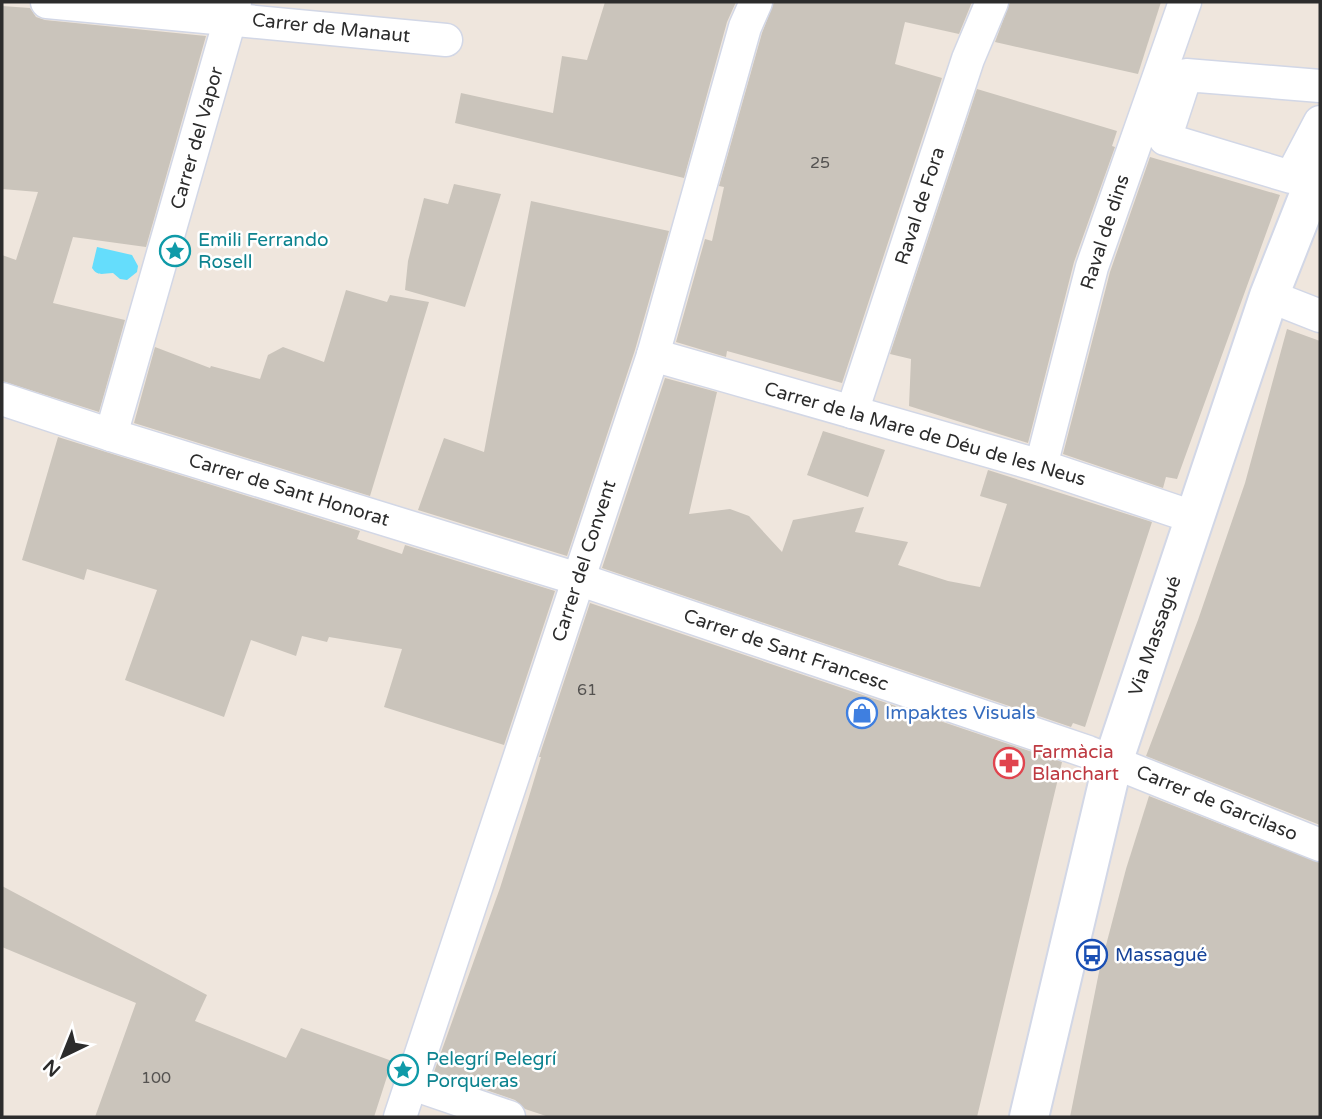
<svg xmlns="http://www.w3.org/2000/svg" width="1322" height="1119" font-family="'Varela Round',sans-serif">
<rect width="100%" height="100%" fill="#efe6dd"/>
<path fill="#65ddfc" d="M 97,247 L 132,255 L 138,266 L 137,272 L 127,280 L 120,279 L 113,273 C 103,273 98,277 92,268 Z"/>
<g fill="#cac4bb">
<polygon points="605,2 736,2 727,22 684,178 455,123 461,93 553,113 562,56 587,60"/>
<polygon points="774,2 972,2 959,34 905,22 895,64 942,78 842,383 727,351 726,357 676,342 705,239 712,241 724,187 719,186 762,33"/>
<polygon points="1010,2 1161,2 1138,74 995,42"/>
<polygon points="2,6 30,8 36,17 45,20 206,36 146,247 73,237 53,303 125,320 99,412 2,381 2,255 16,260 38,192 2,189"/>
<polygon points="977,89 1117,131 1112,146 1115,147 1074,262 1028,443 909,406 911,359 890,354"/>
<polygon points="1150,157 1280,195 1177,479 1166,477 1163,488 1063,454 1110,272"/>
<polygon points="454,184 501,194 465,307 405,290 408,261 424,198 448,204"/>
<polygon points="531,201 669,231 635,350 567,556 418,510 444,438 484,452"/>
<polygon points="346,290 387,302 390,295 429,302 370,496 134,423 155,347 210,368 211,366 260,379 268,355 283,347 324,362"/>
<polygon points="1287,329 1320,341 1320,825 1146,756 1198,620 1245,483"/>
<polygon points="665,378 717,392 689,514 730,509 749,516 782,552 793,520 864,507 855,532 908,542 898,565 948,581 980,587 1007,504 980,496 988,470 1152,522 1085,727 1073,723 1071,727 602,568"/>
<polygon points="823,431 885,450 868,497 807,475"/>
<polygon points="58,437 360,531 357,539 402,554 405,545 555,591 504,745 384,707 402,649 329,637 327,642 302,636 296,656 251,640 224,717 125,680 157,590 87,569 84,580 22,560"/>
<polygon points="590,603 1062,762 977,1117 549,1117 525,1109 515,1100 434,1072 500,888 528,800 541,757 539,757"/>
<polygon points="1149,796 1320,863 1320,1117 1070,1117 1099,972 1126,869"/>
<polygon points="2,886 207,995 195,1021 286,1058 301,1028 392,1061 374,1117 95,1117 136,1003 2,947"/>
</g>
<g fill="none" stroke-linecap="round" stroke-linejoin="round">
<g stroke="#d2d7e6" stroke-width="35">
<g id="street">
<polyline points="47,2 446,40"/>
<polyline points="1320,86 1186,75 1165,139 1291,177 1320,122"/>
<polyline points="1269,296 1320,316"/>
<polyline points="653,355 1041,466 1196,518"/>
<polyline points="2,399 111,435 578,579 1088,752 1320,845"/>
<polyline points="852,412 968,59 992,2"/>
<polyline points="111,435 235,2"/>
<polyline points="1041,466 1092,267 1185,2"/>
<polyline points="410,1083 509,1117"/>
<polyline points="400,1117 653,355 745,27 756,2"/>
</g>
</g>
<g stroke="#d2d7e6" stroke-width="42">
<polyline id="secondary" points="1029,1117 1113,762 1269,296 1320,167"/>
</g>
<use href="#street" stroke="#fff" stroke-width="32"/>
<use href="#secondary" stroke="#fff" stroke-width="38"/>
</g>
<defs>
<g id="sight-ring" transform="scale(1.575)"><circle r="9.5" fill="#fff" stroke="#0f9aa8" stroke-width="1.5"/><path d="M0-6L1.8-2.2L6-1.7L2.9 1.2L3.7 5.4L0 3.3L-3.7 5.4L-2.9 1.2L-6-1.7L-1.8-2.2Z" fill="#0f9aa8"/></g>
<g id="shop-ring" transform="scale(1.575)"><circle r="9.5" fill="#fff" stroke="#3f7fe0" stroke-width="1.5"/><path d="M-5-2.5h2.3a2.7 3.5 0 0 1 5.4 0H5L5.5 6h-11ZM-1.5-2.5h3a1.5 2.3 0 0 0-3 0Z" fill="#3f7fe0"/></g>
<g id="pharmacy-ring" transform="scale(1.575)"><circle r="9.5" fill="#fff" stroke="#e0444e" stroke-width="1.5"/><path d="M-2-6h4v4h4v4h-4v4h-4v-4h-4v-4h4Z" fill="#e0444e"/></g>
<g id="bus-ring" transform="scale(1.575)"><circle r="9.5" fill="#fff" stroke="#1a4fb4" stroke-width="1.5"/><path d="M-5-6H5V4H4V6H2V4H-2V6H-4V4H-5ZM-3.5-4V0h7V-4ZM-3.5 1.2v1.5H-2V1.2ZM2 1.2v1.5H3.5V1.2Z" fill="#1a4fb4"/></g>
</defs>
<g fill-rule="evenodd">
<use href="#sight-ring" x="175" y="251"/>
<use href="#shop-ring" x="862" y="713"/>
<use href="#pharmacy-ring" x="1009" y="763"/>
<use href="#bus-ring" x="1092" y="955"/>
<use href="#sight-ring" x="403" y="1070"/>
</g>
<g text-anchor="middle" dominant-baseline="central" stroke-width="5" stroke-linejoin="round" paint-order="stroke">
<g font-size="16" fill="#545250">
<text x="820" y="163">25</text>
<text x="587" y="690">61</text>
<text x="156" y="1078">100</text>
</g>
<g font-size="19" fill="#2c2c2c" stroke="#fff">
<text transform="translate(331 28) rotate(6)">Carrer de Manaut</text>
<text transform="translate(197 138) rotate(-74)">Carrer del Vapor</text>
<text transform="translate(920 206) rotate(-72)">Raval de Fora</text>
<text transform="translate(1105 232) rotate(-72)">Raval de dins</text>
<text transform="translate(925 434) rotate(16)">Carrer de la Mare de Déu de les Neus</text>
<text transform="translate(289 490) rotate(17)">Carrer de Sant Honorat</text>
<text transform="translate(584 561) rotate(-72)">Carrer del Convent</text>
<text transform="translate(1155 636) rotate(-71)">Via Massagué</text>
<text transform="translate(786 650) rotate(19)">Carrer de Sant Francesc</text>
<text transform="translate(1217 803) rotate(22)">Carrer de Garcilaso</text>
</g>
<g font-size="19" fill="#0d838f" stroke="#fff" text-anchor="start">
<text x="198" y="240">Emili Ferrando<tspan x="198" dy="22">Rosell</tspan></text>
<text x="426" y="1059">Pelegrí Pelegrí<tspan x="426" dy="22">Porqueras</tspan></text>
</g>
<g font-size="19" fill="#366cbe" stroke="#fff" text-anchor="start">
<text x="885" y="713">Impaktes Visuals</text>
</g>
<g font-size="19" fill="#be3a42" stroke="#fff" text-anchor="start">
<text x="1032" y="752">Farmàcia<tspan x="1032" dy="22">Blanchart</tspan></text>
</g>
<g font-size="19" fill="#164399" stroke="#fff" text-anchor="start">
<text x="1115" y="955">Massagué</text>
</g>
</g>
<rect width="1322" height="1119" fill="none" stroke="#2c2c2c" stroke-width="7"/>
<g transform="translate(63 1056) rotate(223)" stroke="#ffffff" stroke-width="5" paint-order="stroke">
<path d="M0-5L12 26L0 18L-12 26Z" fill="#2c2c2c"/>
<text y="-10" font-size="19" font-weight="bold" text-anchor="middle" fill="#2c2c2c">N</text>
</g>
</svg>
